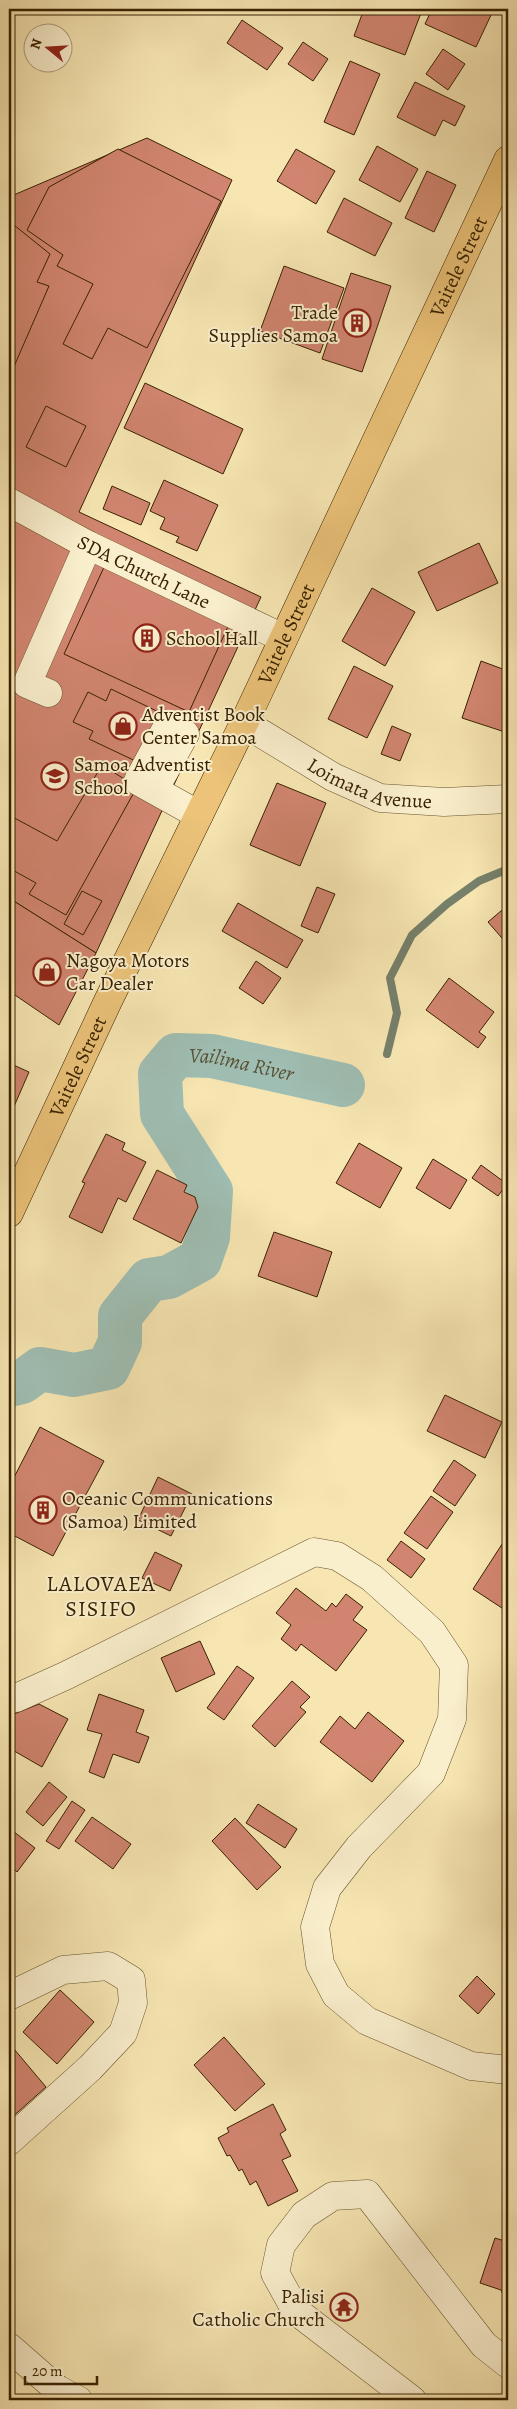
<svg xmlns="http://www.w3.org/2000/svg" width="517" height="2409" font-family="Alegreya,serif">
<rect width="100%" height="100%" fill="#f7e6b2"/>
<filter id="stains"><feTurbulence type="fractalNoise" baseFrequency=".004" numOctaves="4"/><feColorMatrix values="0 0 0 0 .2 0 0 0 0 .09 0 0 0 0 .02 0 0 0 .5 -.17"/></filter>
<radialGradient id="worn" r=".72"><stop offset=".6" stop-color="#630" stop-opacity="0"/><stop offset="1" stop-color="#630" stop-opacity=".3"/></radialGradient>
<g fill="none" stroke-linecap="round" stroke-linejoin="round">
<polyline stroke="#76806b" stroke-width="8" points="387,1054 397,1013 390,978 412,935 447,904 479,881 508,869"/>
<path stroke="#9fbeb3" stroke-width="44" id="s1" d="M 9,1385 L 22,1382 L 40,1369 L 74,1375 L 108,1368 L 120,1342 L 120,1316 L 149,1280 L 169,1277 L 200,1260 L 208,1237 L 211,1191 L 162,1114 L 160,1074 L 176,1055 L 212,1056 L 343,1085"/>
</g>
<g fill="#d18570" stroke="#392200">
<polygon points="364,9 408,9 421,13 405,55 354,36"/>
<polygon points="408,9 422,9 421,13"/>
<polygon points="432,9 483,9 492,13 476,47 425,24"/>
<polygon points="242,20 283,48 267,70 227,43"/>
<polygon points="303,42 328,59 313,81 288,64"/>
<polygon points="443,49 465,64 448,90 426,74"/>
<polygon points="350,61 380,74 354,135 324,122"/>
<polygon points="415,82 465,106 455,126 443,120 435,136 397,117"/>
<polygon points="147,138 232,180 79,512 261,597 96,953 9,898 9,197"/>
<polygon points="377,146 418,169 400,202 359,180"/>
<polygon points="118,149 221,201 147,348 108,328 92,359 63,344 93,284 57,266 63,255 27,230 49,187"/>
<polygon points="296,149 335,171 316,204 277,181"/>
<polygon points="427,171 456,185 434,232 405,218"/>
<polygon points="344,198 392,223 375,256 327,232"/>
<polygon points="9,221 50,254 37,282 49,286 9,378"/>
<polygon points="508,258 508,273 503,270"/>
<polygon points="284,266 344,288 320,353 260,331"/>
<polygon points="351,273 391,286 362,372 322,359"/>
<polygon points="145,383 243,429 223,474 124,428"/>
<polygon points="46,406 86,426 66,467 26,447"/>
<polygon points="164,480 218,505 197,551 176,542 179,537 160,529 165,518 150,511"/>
<polygon points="112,486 150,503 141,525 103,509"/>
<polygon points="479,543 498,583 437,611 418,572"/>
<polygon points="105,565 230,622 189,712 64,654"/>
<polygon points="372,588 415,612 385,666 342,641"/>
<polygon points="481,661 508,671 508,733 462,718"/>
<polygon points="354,666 393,686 367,738 328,719"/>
<polygon points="111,689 167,716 144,765 89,739 93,731 73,722 88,692 106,701"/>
<polygon points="392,726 411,734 400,761 381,754"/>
<polygon points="102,765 137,787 66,915 29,894 36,883 9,868 9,815 57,841"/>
<polygon points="277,783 326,803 300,866 250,845"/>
<polygon points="317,887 335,894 318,933 301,926"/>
<polygon points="82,891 102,901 83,935 64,924"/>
<polygon points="9,898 96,953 59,1025 9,991"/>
<polygon points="238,903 303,940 287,968 222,931"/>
<polygon points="508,905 508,945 488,922"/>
<polygon points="256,961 281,978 263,1004 239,988"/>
<polygon points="449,978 494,1012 479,1032 486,1037 478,1048 426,1010"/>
<polygon points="9,1063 29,1072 9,1118"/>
<polygon points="106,1134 125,1143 122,1150 146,1162 126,1202 118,1198 102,1233 69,1217 85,1183 82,1182"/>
<polygon points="359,1143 402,1168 380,1208 336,1183"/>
<polygon points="433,1159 467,1180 450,1209 416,1188"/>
<polygon points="481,1165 507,1184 498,1196 472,1178"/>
<polygon points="157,1170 187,1185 184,1192 195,1197 198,1207 181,1243 133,1219"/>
<polygon points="274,1232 332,1252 317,1297 258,1276"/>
<polygon points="445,1395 502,1422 485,1458 427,1431"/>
<polygon points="40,1427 104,1461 53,1556 9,1533 9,1487"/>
<polygon points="454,1460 476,1475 455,1506 433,1491"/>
<polygon points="158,1477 192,1494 171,1536 138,1520"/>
<polygon points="431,1496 453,1512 427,1549 404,1533"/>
<polygon points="506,1538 508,1539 508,1612 473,1589"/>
<polygon points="401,1541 425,1559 411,1578 387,1560"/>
<polygon points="155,1552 182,1565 170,1591 142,1578"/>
<polygon points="296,1588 326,1611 332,1603 336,1607 346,1594 363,1607 353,1620 367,1630 336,1671 301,1644 296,1651 281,1639 291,1625 276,1613"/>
<polygon points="200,1641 215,1674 176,1692 161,1658"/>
<polygon points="237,1666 254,1678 224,1720 207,1708"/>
<polygon points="292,1681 310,1697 300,1707 306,1712 275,1747 252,1726"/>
<polygon points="99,1694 144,1710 136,1732 149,1737 139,1763 113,1754 104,1778 89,1772 102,1734 87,1730"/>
<polygon points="39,1704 68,1719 42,1767 9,1748 9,1716"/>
<polygon points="368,1712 404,1741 372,1782 320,1742 340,1716 355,1729"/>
<polygon points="49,1782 67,1797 43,1826 26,1812"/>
<polygon points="72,1801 85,1810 59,1849 46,1841"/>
<polygon points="258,1804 297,1829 285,1848 246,1823"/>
<polygon points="92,1817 131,1844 113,1869 75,1841"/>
<polygon points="235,1818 281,1867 257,1890 212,1841"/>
<polygon points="9,1828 35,1848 17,1872 9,1865"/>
<polygon points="477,1976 495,1994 478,2014 459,1996"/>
<polygon points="60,1990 94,2022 57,2064 23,2032"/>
<polygon points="224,2037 265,2084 235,2111 194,2065"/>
<polygon points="14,2049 46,2087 9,2120 9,2054"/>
<polygon points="273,2104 286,2130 280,2134 291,2156 282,2160 298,2191 268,2206 256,2181 250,2185 242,2169 239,2171 230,2155 227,2156 218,2138 229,2132 227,2128"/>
<polygon points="495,2238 508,2242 508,2305 501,2290 480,2283"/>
</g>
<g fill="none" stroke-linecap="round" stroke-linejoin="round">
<g stroke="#68532c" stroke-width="29">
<g id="minor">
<path id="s2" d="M 9,502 L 88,545 L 283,638"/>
<polyline points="48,693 27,684 88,545"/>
<path id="s3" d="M 244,723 L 333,777 L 380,798 L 444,802 L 508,799"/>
<polyline points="154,790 185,734 168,725 138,781 199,815"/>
<polyline points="9,1698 16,1698 65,1676 314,1552 337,1556 372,1578 432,1632 454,1665 452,1719 431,1773 359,1847 327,1888 315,1927 320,1964 336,1995 367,2021 471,2066 508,2070"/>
<polyline points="9,1996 63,1970 108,1966 131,1980 133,2003 123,2033 90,2068 9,2141"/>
<polyline points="9,2347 57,2389 78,2400"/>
<polyline points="412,2400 296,2311 275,2273 281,2245 304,2215 333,2196 367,2194 484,2345 508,2364"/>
</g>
</g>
<g stroke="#392200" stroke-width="29">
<g id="major">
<path id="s4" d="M 9,1213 L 108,1001 L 244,723 L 508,160"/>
</g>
</g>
<use href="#minor" stroke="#faefcd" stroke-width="28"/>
<use href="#major" stroke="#ecc379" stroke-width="28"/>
</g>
<defs>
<g id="building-ring" transform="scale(1.4375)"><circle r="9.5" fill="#faefcd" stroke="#8f2418" stroke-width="1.5"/><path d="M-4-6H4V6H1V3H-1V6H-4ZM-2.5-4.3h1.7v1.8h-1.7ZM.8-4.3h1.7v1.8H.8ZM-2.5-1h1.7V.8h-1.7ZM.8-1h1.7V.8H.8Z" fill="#8f2418"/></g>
<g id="shop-ring" transform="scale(1.4375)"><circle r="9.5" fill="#faefcd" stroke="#8f2418" stroke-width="1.5"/><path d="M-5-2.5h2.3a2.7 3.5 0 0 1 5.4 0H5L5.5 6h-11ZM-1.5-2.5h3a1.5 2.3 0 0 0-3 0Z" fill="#8f2418"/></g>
<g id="school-ring" transform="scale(1.4375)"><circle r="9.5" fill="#faefcd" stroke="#8f2418" stroke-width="1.5"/><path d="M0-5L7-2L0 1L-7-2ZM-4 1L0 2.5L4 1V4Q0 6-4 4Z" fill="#8f2418"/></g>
<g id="temple-ring" transform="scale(1.4375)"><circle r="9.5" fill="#faefcd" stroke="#8f2418" stroke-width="1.5"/><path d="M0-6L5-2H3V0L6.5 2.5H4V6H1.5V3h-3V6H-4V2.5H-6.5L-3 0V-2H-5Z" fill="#8f2418"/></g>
</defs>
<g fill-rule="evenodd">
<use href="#building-ring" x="357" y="323"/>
<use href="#building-ring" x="147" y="638"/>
<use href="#shop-ring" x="123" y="726"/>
<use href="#school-ring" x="55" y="776"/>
<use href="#shop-ring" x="47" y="972"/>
<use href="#building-ring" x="43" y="1510"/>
<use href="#temple-ring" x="344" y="2307"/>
</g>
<g text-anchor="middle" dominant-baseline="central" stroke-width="4" stroke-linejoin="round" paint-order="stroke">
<g font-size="20" fill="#392200" stroke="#faefcd">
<text stroke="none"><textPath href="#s4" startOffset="1048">Vaitele Street</textPath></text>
<text stroke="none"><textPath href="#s2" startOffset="152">SDA Church Lane</textPath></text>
<text stroke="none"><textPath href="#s4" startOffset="642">Vaitele Street</textPath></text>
<text stroke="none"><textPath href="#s3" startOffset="142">Loimata Avenue</textPath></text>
<text stroke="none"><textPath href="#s4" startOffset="162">Vaitele Street</textPath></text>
</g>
<g font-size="20" fill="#392200" stroke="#faefcd" text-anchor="start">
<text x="338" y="312" text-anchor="end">Trade<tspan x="338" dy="23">Supplies Samoa</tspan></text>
<text x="166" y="638">School Hall</text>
<text x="142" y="714">Adventist Book<tspan x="142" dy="23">Center Samoa</tspan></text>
<text x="74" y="764">Samoa Adventist<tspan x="74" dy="23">School</tspan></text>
<text x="66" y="960">Nagoya Motors<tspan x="66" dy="23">Car Dealer</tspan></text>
<text x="62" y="1498">Oceanic Communications<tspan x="62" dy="23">(Samoa) Limited</tspan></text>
<text x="325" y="2296" text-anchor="end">Palisi<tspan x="325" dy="23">Catholic Church</tspan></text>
</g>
<g font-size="21" font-style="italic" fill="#585136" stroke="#faefcd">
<text stroke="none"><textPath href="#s1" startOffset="554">Vailima River</textPath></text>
</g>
<g font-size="22" letter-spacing="1" fill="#392200" stroke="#faefcd">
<text x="101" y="1584">LALOVAEA<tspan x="101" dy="25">SISIFO</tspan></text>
</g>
</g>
<rect width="517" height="2409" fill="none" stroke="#f7e6b2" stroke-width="30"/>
<rect x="10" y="10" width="497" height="2389" fill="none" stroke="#392200" stroke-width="2.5"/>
<rect x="15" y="15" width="487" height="2379" fill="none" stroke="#392200"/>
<g transform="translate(48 48) rotate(288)"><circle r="24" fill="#faefcd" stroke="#ad9d7b"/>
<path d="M0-4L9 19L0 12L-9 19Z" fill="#8f2418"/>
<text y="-8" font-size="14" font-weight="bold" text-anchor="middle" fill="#392200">N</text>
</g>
<path d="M25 2376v8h72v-8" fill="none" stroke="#392200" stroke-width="2.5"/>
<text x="32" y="2376" font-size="15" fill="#392200" stroke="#faefcd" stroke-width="4" paint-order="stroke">20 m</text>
<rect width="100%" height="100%" filter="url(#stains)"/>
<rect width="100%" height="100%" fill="url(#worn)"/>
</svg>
